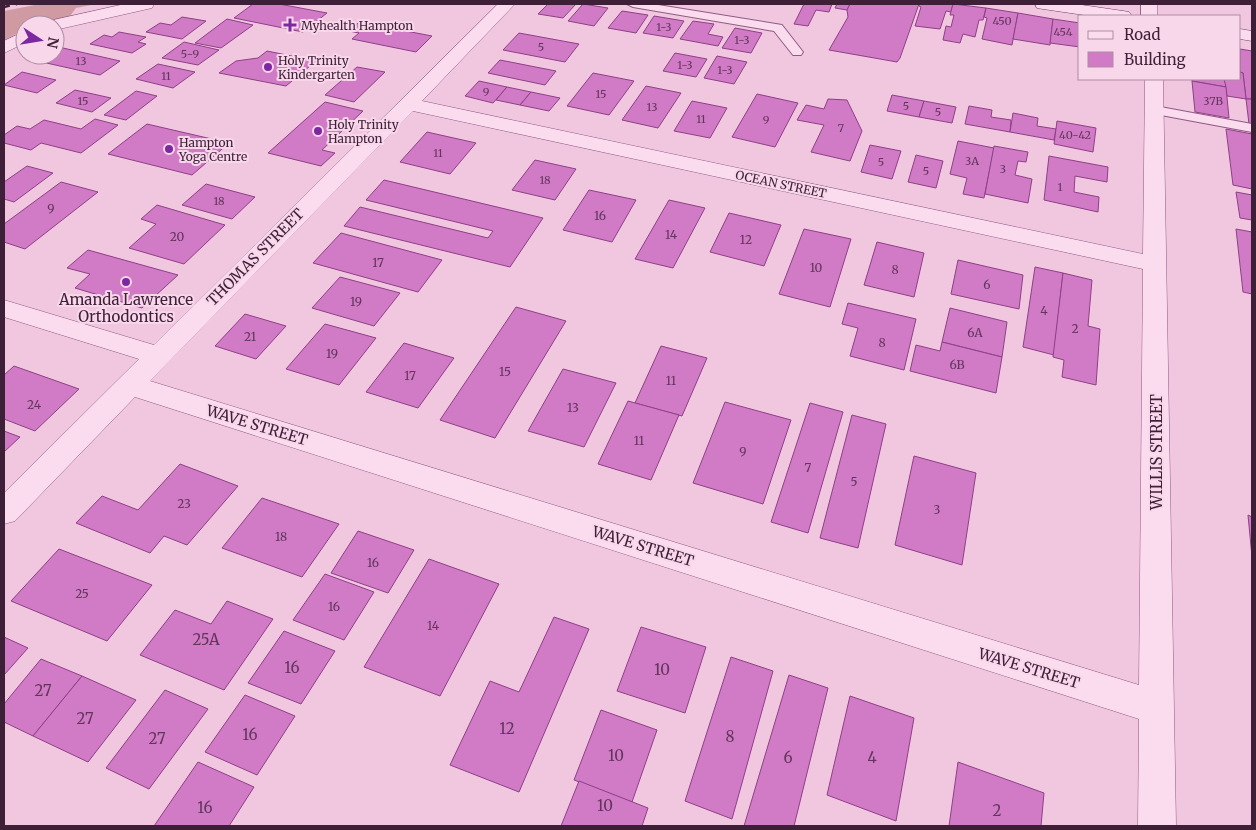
<svg xmlns="http://www.w3.org/2000/svg" width="1256" height="830" font-family="Merriweather,serif">
<rect width="100%" height="100%" fill="#f1c7e0"/>
<polygon fill="#d09aa3" points="40,4 96,4 76,8 70,16 36,25 25,25 25,29 4,40 4,11"/>
<g fill="#d17bc6" stroke="#8e3f86">
<polygon points="253,4 279,4 327,13 303,32 234,18"/>
<polygon points="548,4 576,4 563,18 538,14"/>
<polygon points="583,4 608,8 594,26 568,21"/>
<polygon points="804,4 832,4 829,12 816,10 808,26 794,24"/>
<polygon points="837,4 850,4 847,10 835,8"/>
<polygon points="850,4 919,4 900,58 897,62 829,50 848,17 847,10"/>
<polygon points="919,4 953,4 951,12 946,11 940,29 915,26 921,7 919,6"/>
<polygon points="953,4 986,8 983,20 979,20 975,37 963,34 960,43 943,40 946,26 951,27 954,15 950,15"/>
<polygon points="986,8 1018,13 1012,45 982,39 987,18 984,17"/>
<polygon points="622,11 648,15 636,33 608,28"/>
<polygon points="1018,13 1053,19 1050,45 1013,39"/>
<polygon points="654,16 684,21 673,38 643,33"/>
<polygon points="182,17 206,21 182,39 146,32 160,23 171,25"/>
<polygon points="227,19 253,25 221,48 195,43"/>
<polygon points="1053,19 1080,23 1080,47 1050,43"/>
<polygon points="693,21 714,24 708,34 723,37 718,46 680,39"/>
<polygon points="359,22 432,36 416,52 352,39 359,33 349,31"/>
<polygon points="735,28 762,33 751,53 722,48"/>
<polygon points="119,32 146,37 138,42 146,44 132,53 90,44 104,35 112,37"/>
<polygon points="519,33 579,44 565,62 503,50"/>
<polygon points="184,42 219,50 198,65 162,58"/>
<polygon points="63,48 120,61 100,75 42,62"/>
<polygon points="1240,49 1252,51 1252,99 1246,99 1243,73 1240,72"/>
<polygon points="267,51 316,61 286,86 219,73 236,61 258,58"/>
<polygon points="675,53 707,59 696,77 663,71"/>
<polygon points="717,56 747,62 734,84 704,78"/>
<polygon points="500,60 556,71 545,85 488,73"/>
<polygon points="158,64 195,72 173,88 136,79"/>
<polygon points="357,67 385,72 354,102 325,95"/>
<polygon points="22,72 56,80 37,93 4,85"/>
<polygon points="1240,72 1243,73 1246,99 1227,96 1224,79 1240,79"/>
<polygon points="593,73 634,81 609,115 567,106"/>
<polygon points="1192,79 1224,79 1226,87 1192,81"/>
<polygon points="479,81 507,87 493,103 465,96"/>
<polygon points="1192,81 1226,87 1229,118 1195,112"/>
<polygon points="646,86 681,93 658,128 622,120"/>
<polygon points="507,87 531,92 520,105 496,100"/>
<polygon points="75,90 111,98 92,112 56,103"/>
<polygon points="136,91 157,96 126,120 104,115"/>
<polygon points="531,92 560,98 549,111 520,105"/>
<polygon points="757,94 798,103 775,147 732,137"/>
<polygon points="892,95 924,101 919,117 887,111"/>
<polygon points="828,99 847,100 862,131 850,161 811,152 824,125 797,120 806,105 824,109"/>
<polygon points="1246,99 1252,99 1252,125 1249,124"/>
<polygon points="692,101 727,108 710,138 674,131"/>
<polygon points="924,101 956,107 952,123 919,117"/>
<polygon points="325,102 363,111 322,150 335,153 321,166 268,153"/>
<polygon points="969,106 992,110 991,117 1011,120 1010,132 965,124"/>
<polygon points="1013,113 1038,118 1037,126 1056,129 1054,140 1010,132"/>
<polygon points="95,119 118,125 81,153 41,143 31,150 4,143 4,135 17,126 30,129 44,120 81,129"/>
<polygon points="1057,121 1096,128 1093,152 1054,144"/>
<polygon points="147,124 229,143 192,175 108,154"/>
<polygon points="1226,129 1252,134 1252,189 1233,185"/>
<polygon points="427,132 476,143 450,174 400,162"/>
<polygon points="958,141 994,148 984,198 963,194 967,178 950,174"/>
<polygon points="870,145 901,151 892,179 861,172"/>
<polygon points="994,146 1028,152 1026,162 1018,161 1015,175 1032,179 1028,203 985,194"/>
<polygon points="916,155 943,161 936,188 908,182"/>
<polygon points="1049,156 1108,167 1107,182 1075,176 1074,192 1099,197 1098,212 1044,200"/>
<polygon points="535,160 576,169 555,200 512,190"/>
<polygon points="27,166 53,173 14,202 4,199 4,182"/>
<polygon points="384,180 543,218 510,267 344,226 360,207 488,238 493,231 366,200"/>
<polygon points="61,182 98,192 25,249 4,242 4,224"/>
<polygon points="206,184 255,197 232,219 182,205"/>
<polygon points="589,190 636,200 612,242 563,230"/>
<polygon points="1236,192 1252,195 1252,220 1240,218"/>
<polygon points="669,200 705,208 673,268 635,259"/>
<polygon points="157,205 225,225 184,264 129,248 156,224 141,219"/>
<polygon points="729,213 781,225 764,266 710,252"/>
<polygon points="804,229 851,239 830,307 779,294"/>
<polygon points="1236,229 1252,232 1252,294 1243,292"/>
<polygon points="341,233 442,260 418,292 313,263"/>
<polygon points="877,242 924,253 914,297 864,285"/>
<polygon points="88,250 178,275 142,308 75,288 90,274 67,268"/>
<polygon points="958,260 1023,275 1019,309 951,294"/>
<polygon points="1035,267 1063,273 1054,355 1023,347"/>
<polygon points="1063,273 1092,280 1088,326 1100,329 1096,385 1062,377 1064,360 1053,357"/>
<polygon points="340,277 400,293 374,326 312,308"/>
<polygon points="848,303 916,319 904,370 850,356 858,328 842,324"/>
<polygon points="516,307 566,321 495,438 440,420"/>
<polygon points="950,308 1007,322 1002,357 942,342"/>
<polygon points="245,314 286,326 256,359 215,346"/>
<polygon points="325,324 376,338 339,385 286,369"/>
<polygon points="942,342 1002,357 996,393 910,371 916,345 940,351"/>
<polygon points="404,343 454,358 418,408 366,392"/>
<polygon points="661,346 707,358 682,416 635,403"/>
<polygon points="14,366 79,389 35,431 4,419 4,375"/>
<polygon points="563,369 616,383 584,447 528,431"/>
<polygon points="628,401 679,415 651,480 598,464"/>
<polygon points="725,402 791,420 763,504 693,483"/>
<polygon points="810,403 843,412 808,533 771,522"/>
<polygon points="852,415 886,424 858,548 820,538"/>
<polygon points="4,431 20,437 4,452"/>
<polygon points="914,456 976,473 962,565 895,545"/>
<polygon points="180,464 238,486 187,545 164,536 150,553 76,523 102,496 138,510"/>
<polygon points="262,498 339,524 302,577 222,548"/>
<polygon points="1248,515 1252,517 1252,557"/>
<polygon points="358,531 414,550 388,593 331,573"/>
<polygon points="59,549 152,585 107,641 11,601"/>
<polygon points="429,559 499,584 440,696 364,667"/>
<polygon points="325,574 374,592 344,640 293,620"/>
<polygon points="227,601 273,619 224,690 140,655 175,610 211,624"/>
<polygon points="554,617 589,629 519,792 450,765 490,681 519,692"/>
<polygon points="641,627 706,647 685,713 617,691"/>
<polygon points="284,631 335,651 301,704 248,683"/>
<polygon points="4,637 28,648 4,675"/>
<polygon points="731,657 773,671 732,819 685,801"/>
<polygon points="41,659 82,676 33,736 4,722 4,704"/>
<polygon points="789,675 828,688 794,826 744,826"/>
<polygon points="82,676 136,700 88,762 33,736"/>
<polygon points="165,690 208,709 149,789 106,768"/>
<polygon points="245,695 295,716 257,775 205,752"/>
<polygon points="850,696 914,718 896,821 827,795"/>
<polygon points="601,710 657,730 632,802 574,780"/>
<polygon points="198,762 254,787 229,826 154,826"/>
<polygon points="958,762 1044,793 1041,826 949,826"/>
<polygon points="579,781 648,808 642,826 561,826"/>
</g>
<g fill="none" stroke-linecap="round" stroke-linejoin="round">
<g stroke="#8e5b82" stroke-width="2">
<g id="lane">
<polygon points="627,4 652,4 782,25 803,52 801,55 793,55 774,31 633,7"/>
<polygon points="1155,106 1252,124 1252,132 1150,113 1148,110 1150,107"/>
</g>
</g>
<g stroke="#8e5b82" stroke-width="1">
<g id="street">
<polygon points="125,4 154,4 152,8 55,30 55,25 46,25 49,21"/>
<path d="M 498,4 L 515,4 L 422,101 L 1143,254 L 1145,79 L 1163,79 L 1176,826 L 1138,826 L 1139,719 L 135,397 L 15,521 L 4,524 L 4,493 L 139,359 L 4,317 L 4,300 L 154,345 ZM 413,111 L 1143,269 L 1139,685 L 150,381 Z"/>
<rect x="1141" y="4" width="16" height="12"/>
<polygon points="25,31 25,43 4,53 4,41"/>
</g>
</g>
<g stroke="#703e65" stroke-width="1">
<g id="secondary">
<polygon points="1035,4 1075,4 1123,11 1129,12 1132,16 1091,16 1043,9 1037,8"/>
<polygon points="1240,29 1252,31 1252,41 1240,39"/>
</g>
</g>
<use href="#lane" fill="#fbdbee" fill-rule="evenodd"/>
<use href="#street" fill="#fbdbee" fill-rule="evenodd"/>
<use href="#secondary" fill="#fbdbee" fill-rule="evenodd"/>
<polyline stroke="#3d1f38" stroke-width="2.5" stroke-dasharray="6 6" stroke-linecap="butt" points="4,7 17,4"/>
</g>
<g fill="#7c28a0" stroke="#f8d7ea" stroke-width="2">
<path d="M287.5 17.5h5v5h5v5h-5v5h-5v-5h-5v-5h5z"/>
<circle cx="268" cy="67" r="5"/>
<circle cx="318" cy="131" r="5"/>
<circle cx="169" cy="149" r="5"/>
<circle cx="126" cy="282" r="5"/>
</g>
<g text-anchor="middle" dominant-baseline="central" stroke-width="4" stroke-linejoin="round" paint-order="stroke">
<g font-size="11" fill="#62365c">
<text x="1002" y="21">450</text>
<text x="664" y="27">1-3</text>
<text x="1063" y="32">454</text>
<text x="742" y="40">1-3</text>
<text x="541" y="47">5</text>
<text x="190" y="54">5-9</text>
<text x="81" y="61">13</text>
<text x="685" y="65">1-3</text>
<text x="725" y="70">1-3</text>
<text x="166" y="76">11</text>
<text x="486" y="92">9</text>
<text x="601" y="94">15</text>
<text x="83" y="101">15</text>
<text x="1213" y="101">37B</text>
<text x="906" y="106">5</text>
<text x="652" y="107">13</text>
<text x="938" y="112">5</text>
<text x="701" y="119">11</text>
<text x="766" y="120">9</text>
<text x="841" y="128">7</text>
<text x="1075" y="135">40-42</text>
<text x="438" y="153">11</text>
<text x="972" y="161">3A</text>
<text x="881" y="162">5</text>
<text x="1003" y="169">3</text>
<text x="926" y="171">5</text>
<text x="545" y="180">18</text>
<text x="1060" y="187">1</text>
<text x="219" y="201">18</text>
</g>
<g font-size="12" fill="#3d1f38" stroke="#f8d7ea" text-anchor="start">
<text x="301" y="25">Myhealth Hampton</text>
<text x="278" y="60">Holy Trinity<tspan x="278" dy="14">Kindergarten</tspan></text>
<text x="328" y="124">Holy Trinity<tspan x="328" dy="14">Hampton</tspan></text>
<text x="179" y="142">Hampton<tspan x="179" dy="14">Yoga Centre</tspan></text>
</g>
<g font-size="12" fill="#3d1f38" stroke="#f8d7ea">
<text transform="translate(781 184) rotate(12)">OCEAN STREET</text>
</g>
<g font-size="12" fill="#62365c">
<text x="51" y="208">9</text>
<text x="600" y="215">16</text>
<text x="671" y="234">14</text>
<text x="177" y="236">20</text>
<text x="746" y="239">12</text>
<text x="378" y="262">17</text>
<text x="816" y="267">10</text>
<text x="895" y="269">8</text>
<text x="987" y="284">6</text>
<text x="356" y="301">19</text>
<text x="1044" y="310">4</text>
<text x="1075" y="328">2</text>
<text x="975" y="332">6A</text>
<text x="250" y="336">21</text>
<text x="882" y="342">8</text>
<text x="332" y="353">19</text>
<text x="957" y="364">6B</text>
<text x="505" y="371">15</text>
<text x="410" y="375">17</text>
<text x="671" y="380">11</text>
<text x="34" y="404">24</text>
<text x="573" y="407">13</text>
<text x="639" y="440">11</text>
<text x="743" y="451">9</text>
<text x="808" y="467">7</text>
<text x="854" y="481">5</text>
<text x="184" y="503">23</text>
<text x="937" y="509">3</text>
<text x="281" y="536">18</text>
<text x="373" y="562">16</text>
<text x="82" y="593">25</text>
<text x="334" y="606">16</text>
<text x="433" y="625">14</text>
</g>
<g font-size="15" fill="#3d1f38" stroke="#f8d7ea">
<text transform="translate(255 257) rotate(-45)">THOMAS STREET</text>
<text transform="translate(257 425) rotate(17)">WAVE STREET</text>
<text transform="translate(1156 452) rotate(-90)">WILLIS STREET</text>
<text transform="translate(643 546) rotate(17)">WAVE STREET</text>
<text transform="translate(1029 668) rotate(17)">WAVE STREET</text>
</g>
<g font-size="15" fill="#3d1f38" stroke="#f8d7ea">
<text x="126" y="299">Amanda Lawrence<tspan x="126" dy="17">Orthodontics</tspan></text>
</g>
<g font-size="15" fill="#62365c">
<text x="206" y="639">25A</text>
<text x="292" y="667">16</text>
<text x="662" y="669">10</text>
<text x="43" y="690">27</text>
<text x="85" y="718">27</text>
<text x="507" y="728">12</text>
<text x="250" y="734">16</text>
<text x="730" y="736">8</text>
<text x="157" y="738">27</text>
<text x="616" y="755">10</text>
<text x="788" y="757">6</text>
<text x="872" y="757">4</text>
<text x="605" y="805">10</text>
<text x="205" y="807">16</text>
<text x="997" y="810">2</text>
</g>
</g>
<rect width="1256" height="830" fill="none" stroke="#3d1f38" stroke-width="10"/>
<rect x="1078" y="15" width="162" height="65" fill="#f8d7ea" stroke="#ad8da3"/>
<rect x="1088" y="31" width="25" height="8" fill="#fbdbee" stroke="#ad8da3"/>
<text x="1124" y="40" font-size="15" fill="#3d1f38">Road</text>
<rect x="1088" y="52" width="25" height="15" fill="#d17bc6" stroke="#ad8da3"/>
<text x="1124" y="65" font-size="15" fill="#3d1f38">Building</text>
<g transform="translate(40 40) rotate(102)"><circle r="24" fill="#f8d7ea" stroke="#ad8da3"/>
<path d="M0-4L9 19L0 12L-9 19Z" fill="#7c28a0"/>
<text y="-8" font-size="14" font-weight="bold" text-anchor="middle" fill="#3d1f38">N</text>
</g>
</svg>
